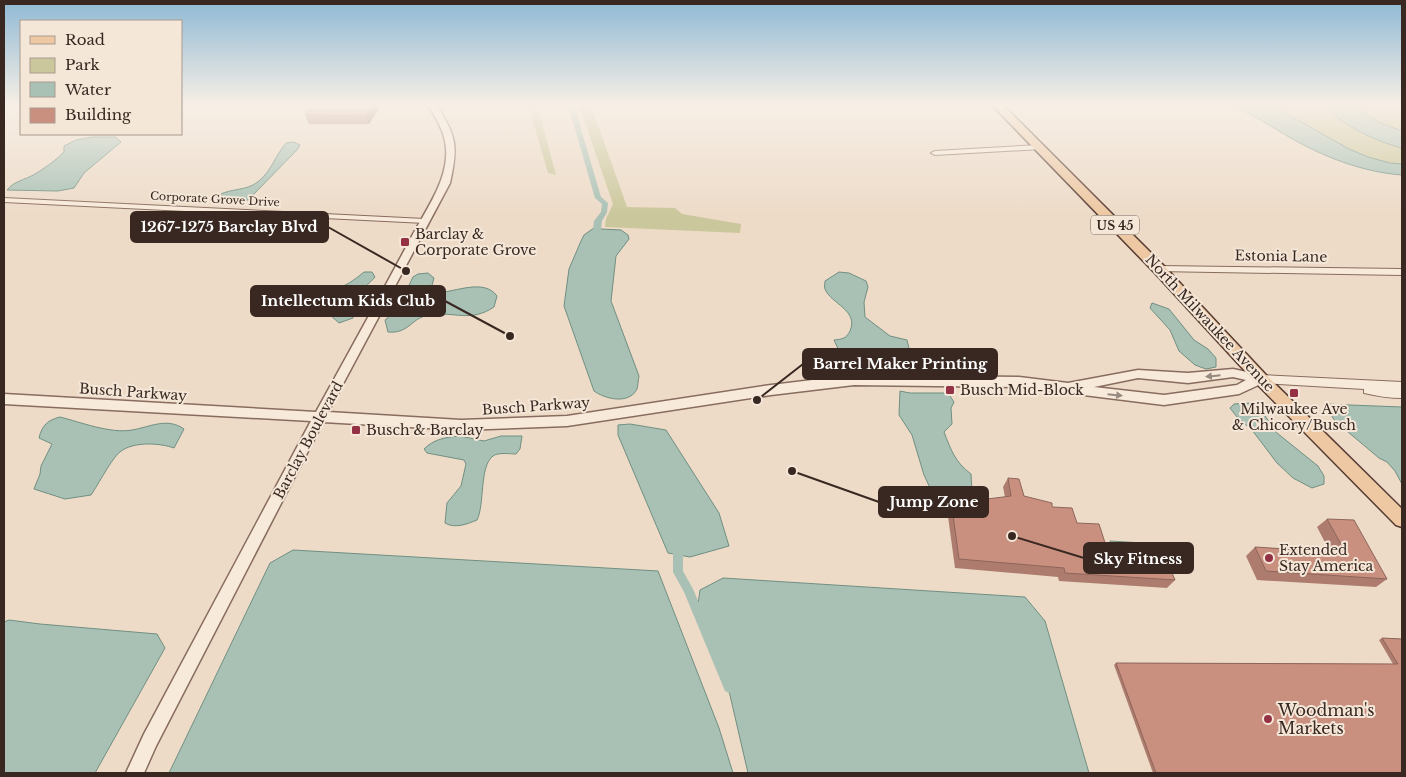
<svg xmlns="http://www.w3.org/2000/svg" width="1406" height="777" font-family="'Libre Baskerville',serif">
<rect width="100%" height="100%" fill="#eddbc8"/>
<g fill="#cbc79c">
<polygon points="579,105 591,105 627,207 675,208 682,214 741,224 740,233 605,227 606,219 613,204"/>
<path d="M 1271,105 L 1325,105 C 1340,125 1378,142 1402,148 L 1402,164 C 1355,161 1312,128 1271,105 Z"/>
<polygon points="1351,105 1402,105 1402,131 1381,123"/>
<polygon points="530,111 539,112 556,175 548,173"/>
</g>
<g fill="#a9c1b5" stroke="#708f81">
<path d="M 1231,105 L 1271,105 L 1349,149 L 1368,157 L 1390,163 L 1402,164 L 1402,175 C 1362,172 1324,157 1289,137 C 1270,126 1252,114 1231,105 Z"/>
<path d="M 1325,105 L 1351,105 L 1381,123 L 1402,131 L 1402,148 C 1378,142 1340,125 1325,105 Z"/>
<path d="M 92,137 L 116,137 L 121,142 L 84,173 L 74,188 L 58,191 L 7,190 C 14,181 25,180 35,174 C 45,168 55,161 64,152 L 64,146 L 76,140 Z"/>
<path d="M 294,142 L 300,145 L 297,150 L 248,200 L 220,200 L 216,197 C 226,189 241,191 253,185 C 270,176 274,157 286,143 Z"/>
<path d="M 598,225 L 601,229 L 621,230 L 628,235 L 629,239 L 616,256 L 611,301 L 639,376 C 638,380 638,386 637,389 C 629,405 605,399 594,391 L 564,306 L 569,269 L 581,241 L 584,235 Z"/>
<path d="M 364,272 L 372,272 L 375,277 C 362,292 348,295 353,318 L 339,323 L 330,315 L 323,306 L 292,305 L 284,301 C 295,281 321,291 340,287 C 348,285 358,277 364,272 Z"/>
<path d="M 839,272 L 849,273 L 866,281 L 868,287 L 864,302 L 865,317 L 890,336 L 907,340 L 909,348 L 901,355 L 850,356 L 839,351 L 834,340 C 842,339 846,339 850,331 C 859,310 831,304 825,289 C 824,286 825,284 825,281 Z"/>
<path d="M 428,273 L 434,278 L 431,289 L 436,293 C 456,292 484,278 497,296 L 494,307 C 470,323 455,311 430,315 C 411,317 410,334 388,332 L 385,320 L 397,310 L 413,277 L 418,274 Z"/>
<polygon points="1152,303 1169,309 1194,340 1208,349 1216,358 1216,367 1206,369 1195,365 1179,351 1170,330 1150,308"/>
<path d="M 900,391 L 910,393 L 948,393 L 954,402 L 951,408 L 952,424 L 944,432 C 951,450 955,462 971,474 L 972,491 L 965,495 L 939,495 L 931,490 L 924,475 L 912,435 L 899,415 Z"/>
<polygon points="1251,403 1263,413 1277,433 1318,466 1324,476 1324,484 1312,488 1293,478 1277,463 1252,430 1237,417 1230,408 1234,404"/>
<polygon points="1324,404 1402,407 1402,484 1395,471 1387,462 1379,458 1335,421"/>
<path d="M 60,417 C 80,422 111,434 132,430 C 150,427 167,417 184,429 L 174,448 C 160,443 133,441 120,452 C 112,458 98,485 91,495 L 65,499 L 34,489 L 40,474 L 41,466 L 52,444 L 39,438 C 42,425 48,420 60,417 Z"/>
<polygon points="630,424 666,430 719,513 729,546 690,557 668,553 618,435 618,425"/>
<path d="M 460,436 L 484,441 L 501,436 L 522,436 L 520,449 L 516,454 C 510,454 498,452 493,456 C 479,467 485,504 477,520 C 467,524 455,529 445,523 L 447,503 L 461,486 L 466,464 L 464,460 L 427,453 L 424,449 C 434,439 446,437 460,436 Z"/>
<polygon points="1110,541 1143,543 1148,556 1114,554"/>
<polygon points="293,550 658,571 719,728 733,773 169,773 270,563"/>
<polygon points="723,578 1025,597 1045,621 1089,773 748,773 726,678 697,611 700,590"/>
<polygon points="9,620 40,624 157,634 165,648 95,773 4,773 4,622"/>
</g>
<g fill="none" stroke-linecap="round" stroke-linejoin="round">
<g fill="#a9c1b5" fill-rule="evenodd">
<polygon points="568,105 574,105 601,197 608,203 607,212 602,221 600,237 596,239 592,237 594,221 601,212 602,204 595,198"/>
<polygon points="674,540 678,542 683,554 683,571 693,589 735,687 733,691 729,693 725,691 684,592 673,572 673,554 669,545 670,542"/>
</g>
<g stroke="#886c5e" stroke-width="2">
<g id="minor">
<polygon points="1039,145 1043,147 1042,149 935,155 931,153 935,151"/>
<polygon points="4,198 425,219 429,221 425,223 4,202"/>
<polygon points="1159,266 1402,269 1402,275 1156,271 1155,269 1156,267"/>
<path d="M 1261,375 L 1402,382 L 1402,390 L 1384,390 L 1402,390 L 1402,398 C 1389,398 1377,396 1364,393 L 1364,389 L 1261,383 L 1256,379 Z"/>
</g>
</g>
<g stroke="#886c5e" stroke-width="3">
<path id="tertiary" d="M 428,105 L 436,105 C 457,136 458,147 450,183 L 328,412 L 461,420 L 567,416 L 771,385 L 854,375 L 1019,377 L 1068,383 L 1138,370 L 1188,373 L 1233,369 L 1265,376 L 1267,379 L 1265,382 L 1239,394 L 1164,405 L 1019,387 L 854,385 L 771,395 L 567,426 L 461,430 L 323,422 L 156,746 L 144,773 L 126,773 L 144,734 L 311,421 L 4,404 L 4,394 L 316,412 C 348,354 380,296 411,238 C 424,213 444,186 446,158 C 448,137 438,121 428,105 ZM 1233,377 L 1246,380 L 1237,385 L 1164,395 L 1094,387 L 1138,378 L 1188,383 Z"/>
</g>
<g stroke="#563c32" stroke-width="3">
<polygon id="primary" points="992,105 1003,105 1164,266 1266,375 1402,509 1402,527 1396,525 1256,383 1154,272"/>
</g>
<use href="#minor" fill="#f8eadb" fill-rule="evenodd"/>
<use href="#tertiary" fill="#f8eadb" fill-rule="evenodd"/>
<use href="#primary" fill="#edc8a3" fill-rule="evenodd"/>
</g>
<g fill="#ad7c6e">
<polygon points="381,105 369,124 309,124 305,115"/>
<polygon points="1008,478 1024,496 1052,507 1077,523 1107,549 1175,580 1167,588 1059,581 1058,577 955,568 947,509 951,500 985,503 987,499 1005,497 1003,487"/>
<polygon points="1327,519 1387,579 1376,587 1257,580 1246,556 1255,547 1330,552 1317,527"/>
<polygon points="1382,638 1402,639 1402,773 1153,773 1114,665 1116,663 1393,664 1379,640"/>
</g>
<polygon fill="#8d655a" points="373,105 381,105 369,124 366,116"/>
<g fill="#c99080" stroke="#8d655a">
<polygon points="312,105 373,105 366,116 305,115"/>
<polygon points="1008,478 1019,479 1024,496 1052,503 1052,507 1072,508 1077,523 1099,524 1107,549 1164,554 1175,580 1065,573 1064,568 959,559 951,500 988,503 987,499 1011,496"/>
<polygon points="1327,519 1354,520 1387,579 1266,571 1255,547 1346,553"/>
<polygon points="1382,638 1402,639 1402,773 1156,773 1116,663 1398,664"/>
</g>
<defs><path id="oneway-solid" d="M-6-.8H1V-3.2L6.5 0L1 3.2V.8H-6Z" transform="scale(1.25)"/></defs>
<g fill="#98897e">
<use href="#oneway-solid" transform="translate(1213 376) rotate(174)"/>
<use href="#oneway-solid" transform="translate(1115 395) rotate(6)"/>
</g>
<linearGradient id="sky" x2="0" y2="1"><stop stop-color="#8fb9d4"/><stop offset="0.49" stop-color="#f7efe6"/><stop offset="1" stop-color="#f7efe6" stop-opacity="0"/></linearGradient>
<rect width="1406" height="214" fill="url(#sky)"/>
<g fill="#943145" stroke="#f4e7d8" stroke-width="2">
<rect x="400" y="237" width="10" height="10" rx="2.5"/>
<rect x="945" y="385" width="10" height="10" rx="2.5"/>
<rect x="1289" y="388" width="10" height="10" rx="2.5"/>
<rect x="351" y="425" width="10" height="10" rx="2.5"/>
<circle cx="1269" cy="558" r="5"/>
<circle cx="1268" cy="719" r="5"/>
</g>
<g text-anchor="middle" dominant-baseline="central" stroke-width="4" stroke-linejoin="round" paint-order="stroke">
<g font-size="11" fill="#392821" stroke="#f4e7d8">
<text transform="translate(215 199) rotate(3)">Corporate Grove Drive</text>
</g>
<rect fill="#f4e7d8" stroke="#716158" stroke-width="1" x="1091" y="215.5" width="48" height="19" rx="4"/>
<g font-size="12" font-weight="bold" fill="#392821">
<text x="1115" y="225">US 45</text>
</g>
<g font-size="14" fill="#392821" stroke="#f4e7d8" text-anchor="start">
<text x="415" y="234">Barclay &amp;<tspan x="415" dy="16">Corporate Grove</tspan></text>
<text x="960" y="390">Busch Mid-Block</text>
<text x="1294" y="409" text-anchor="middle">Milwaukee Ave<tspan x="1294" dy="16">&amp; Chicory/Busch</tspan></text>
<text x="366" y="430">Busch &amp; Barclay</text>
<text x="1279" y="550">Extended<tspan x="1279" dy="16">Stay America</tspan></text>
</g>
<g font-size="14" fill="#392821" stroke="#f4e7d8">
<text transform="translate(1281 256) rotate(1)">Estonia Lane</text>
<text transform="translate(1210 323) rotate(47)">North Milwaukee Avenue</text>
<text transform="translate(133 392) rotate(4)">Busch Parkway</text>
<text transform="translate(536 406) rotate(-4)">Busch Parkway</text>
<text transform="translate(308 440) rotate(-62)">Barclay Boulevard</text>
</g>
<g font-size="16" fill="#392821" stroke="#f4e7d8" text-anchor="start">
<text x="1278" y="710">Woodman's<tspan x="1278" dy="18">Markets</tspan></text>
</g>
</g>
<path fill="none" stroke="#392821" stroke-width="2" d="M406 271L328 227M510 336L445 301M757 400L803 364M792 471L879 502M1012 536L1084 558"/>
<g fill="#392821" stroke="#f4e7d8" stroke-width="2">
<circle cx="406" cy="271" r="5"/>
<circle cx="510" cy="336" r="5"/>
<circle cx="757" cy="400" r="5"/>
<circle cx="792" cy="471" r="5"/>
<circle cx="1012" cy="536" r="5"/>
</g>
<g fill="#392821" stroke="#392821" stroke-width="2">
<rect x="131" y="212" width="197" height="30" rx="5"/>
<rect x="251" y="286" width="194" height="30" rx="5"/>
<rect x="803" y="349" width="194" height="30" rx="5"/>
<rect x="879" y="487" width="109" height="30" rx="5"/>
<rect x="1084" y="543" width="109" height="30" rx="5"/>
</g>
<g font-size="15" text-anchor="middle" font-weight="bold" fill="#fff">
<text x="229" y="232">1267-1275 Barclay Blvd</text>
<text x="348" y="306">Intellectum Kids Club</text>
<text x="900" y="369">Barrel Maker Printing</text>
<text x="934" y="507">Jump Zone</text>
<text x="1138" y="564">Sky Fitness</text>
</g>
<rect width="1406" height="777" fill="none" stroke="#392821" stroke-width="10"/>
<rect x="20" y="20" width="162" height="115" fill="#f4e7d8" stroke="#a99b8f"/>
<rect x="30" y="36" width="25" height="8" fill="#edc8a3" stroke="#a99b8f"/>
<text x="65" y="45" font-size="15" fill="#392821">Road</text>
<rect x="30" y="58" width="25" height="15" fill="#cbc79c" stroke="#a99b8f"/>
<text x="65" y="70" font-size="15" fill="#392821">Park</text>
<rect x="30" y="82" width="25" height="15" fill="#a9c1b5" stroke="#a99b8f"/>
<text x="65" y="95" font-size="15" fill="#392821">Water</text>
<rect x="30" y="108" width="25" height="15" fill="#c99080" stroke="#a99b8f"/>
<text x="65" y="120" font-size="15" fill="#392821">Building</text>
</svg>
